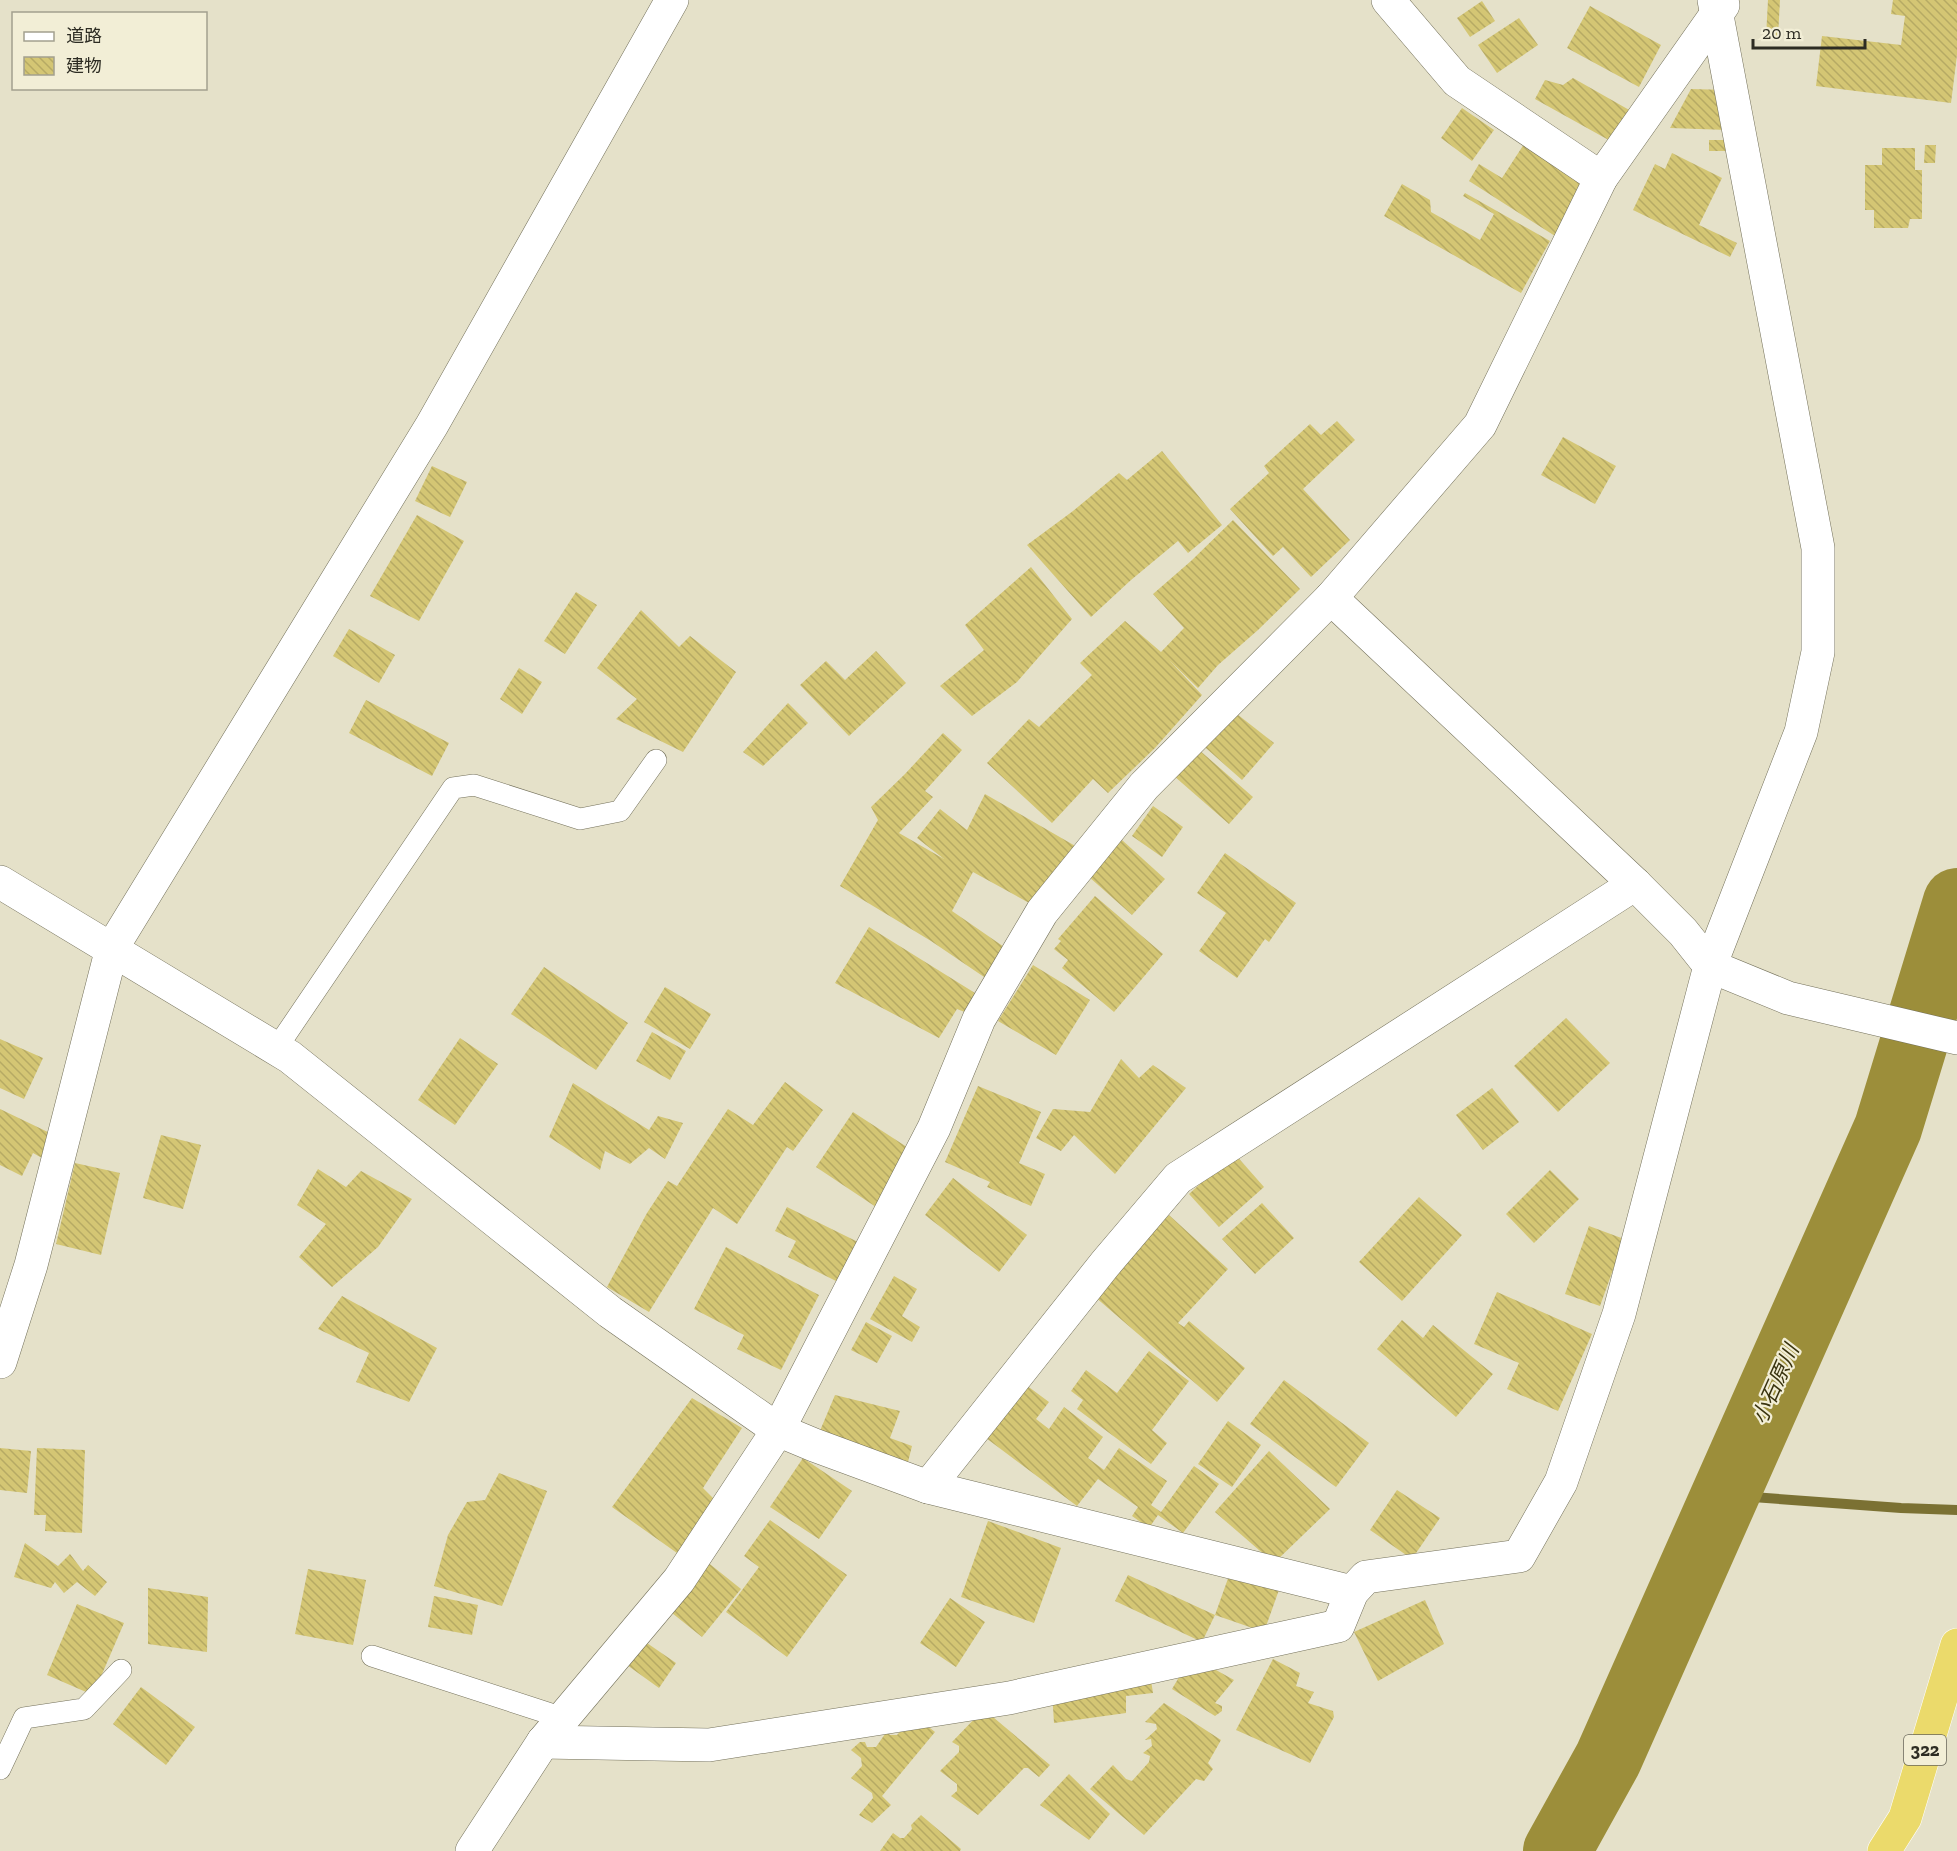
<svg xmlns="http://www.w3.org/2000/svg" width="1957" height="1851" font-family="'Zilla Slab','Noto Sans JP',serif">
<defs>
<pattern id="building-back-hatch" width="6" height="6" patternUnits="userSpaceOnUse" patternTransform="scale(1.5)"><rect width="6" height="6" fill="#d4c674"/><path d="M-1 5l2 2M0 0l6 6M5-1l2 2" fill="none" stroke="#b6aa64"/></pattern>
</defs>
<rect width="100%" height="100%" fill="#e5e1c9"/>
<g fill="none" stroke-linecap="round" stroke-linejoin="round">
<polyline stroke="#7b7133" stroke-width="10" points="1725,1495 1901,1508 1957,1510"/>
<polyline stroke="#9c8e3a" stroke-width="68" points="1557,1851 1608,1759 1888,1128 1957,902"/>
</g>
<g fill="url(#building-back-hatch)">
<polygon points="1768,0 1780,0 1778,37 1766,37"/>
<polygon points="1893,0 1957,0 1957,55 1951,103 1816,86 1822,36 1901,45 1905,16 1891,14"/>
<polygon points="1482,1 1495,21 1470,37 1457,18"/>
<polygon points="1590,6 1661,45 1639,87 1567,48"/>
<polygon points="1519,18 1538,45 1497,73 1478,45"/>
<polygon points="1573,78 1631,111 1614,143 1535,99 1545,80 1563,85"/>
<polygon points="1691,89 1728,90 1727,130 1670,128"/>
<polygon points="1462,108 1494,130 1472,161 1441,138"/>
<polygon points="1709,140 1727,140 1726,151 1709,151"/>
<polygon points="1526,141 1590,181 1555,236 1469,181 1479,164 1502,178"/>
<polygon points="1925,145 1936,145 1935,163 1924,163"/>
<polygon points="1882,148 1915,148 1915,170 1922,170 1922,219 1910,219 1908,228 1874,228 1874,210 1865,210 1865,165 1882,165"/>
<polygon points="1672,153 1722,178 1699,225 1737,243 1730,257 1633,210 1655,164 1665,169"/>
<polygon points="1402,184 1430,200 1431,212 1480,240 1494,214 1463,196 1465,193 1550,241 1521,293 1384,216"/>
<polygon points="1337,421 1355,440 1303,489 1350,540 1311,577 1283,547 1273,556 1230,509 1269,473 1264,466 1310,424 1321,435"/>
<polygon points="1563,437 1616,466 1595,504 1541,475"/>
<polygon points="1162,451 1222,525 1188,553 1178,541 1131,580 1091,617 1027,545 1073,511 1119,473 1127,480"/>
<polygon points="432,466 467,482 450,517 415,501"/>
<polygon points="417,515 464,541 419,621 370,596"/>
<polygon points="1233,520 1300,589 1258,630 1218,665 1198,688 1169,660 1202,695 1155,748 1108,793 1093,779 1052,823 987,763 1029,719 1039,727 1092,675 1080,663 1125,621 1161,652 1184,628 1153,594 1191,561"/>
<polygon points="1031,567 1072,619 1017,682 972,716 940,686 984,650 965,625"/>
<polygon points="576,592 597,605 565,654 544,641"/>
<polygon points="641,610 679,647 690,636 736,672 683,752 616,719 637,699 597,668"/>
<polygon points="349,629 395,655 379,683 333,656"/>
<polygon points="876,651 906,683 849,736 800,685 826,661 845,680"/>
<polygon points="519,668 542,682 522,714 500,699"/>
<polygon points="366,700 449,743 432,776 349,733"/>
<polygon points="788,703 808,723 763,766 743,752"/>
<polygon points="1228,707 1274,743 1242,780 1198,741"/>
<polygon points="943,733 962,750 925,791 933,797 899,833 944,859 917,838 940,809 967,830 985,794 1077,847 1042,910 973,872 952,911 1007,949 987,979 931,941 840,886 878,820 871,807 905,774"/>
<polygon points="1198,749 1253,797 1229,824 1174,776"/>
<polygon points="1153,806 1183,827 1162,857 1132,836"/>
<polygon points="1122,840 1165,879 1132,915 1088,876"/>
<polygon points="1225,853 1296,903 1269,942 1265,939 1237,978 1199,951 1226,913 1197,893"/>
<polygon points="1095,896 1163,954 1114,1012 1062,968 1068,960 1054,949 1061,941 1058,939"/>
<polygon points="869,927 983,998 975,1016 957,1009 939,1038 835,983"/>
<polygon points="1033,965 1090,1000 1056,1055 998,1021"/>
<polygon points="544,967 628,1023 596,1070 511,1014"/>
<polygon points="665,987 711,1014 690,1049 644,1022"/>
<polygon points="1566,1018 1610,1063 1558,1112 1514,1066"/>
<polygon points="652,1032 686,1051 670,1080 636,1061"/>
<polygon points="460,1038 498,1064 455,1125 418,1100"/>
<polygon points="0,1039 43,1058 24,1099 0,1088"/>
<polygon points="1121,1059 1139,1078 1153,1065 1186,1088 1115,1174 1074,1135 1061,1151 1036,1138 1053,1109 1090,1112"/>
<polygon points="785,1082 823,1110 793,1151 787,1147 737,1224 713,1208 649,1312 607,1287 647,1213 668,1181 677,1186 728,1109 753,1125"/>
<polygon points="573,1083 649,1130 658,1116 683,1123 665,1159 649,1148 630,1164 605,1151 600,1170 549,1137"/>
<polygon points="978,1086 1041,1112 1019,1163 1045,1174 1031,1206 987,1187 990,1182 945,1162"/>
<polygon points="1492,1088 1519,1122 1483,1150 1456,1115"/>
<polygon points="0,1109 54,1135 42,1158 33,1153 22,1176 0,1165"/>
<polygon points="853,1112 913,1151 876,1207 816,1167"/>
<polygon points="161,1135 201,1145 183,1209 143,1198"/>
<polygon points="1234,1153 1264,1187 1219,1227 1189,1194"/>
<polygon points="75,1163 120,1173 101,1255 56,1244"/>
<polygon points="318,1169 346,1187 361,1171 412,1199 378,1247 332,1287 299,1257 326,1224 297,1205"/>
<polygon points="1550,1170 1579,1199 1534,1243 1506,1214"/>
<polygon points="953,1178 1027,1235 999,1272 925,1215"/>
<polygon points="1419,1197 1462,1235 1402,1301 1359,1262"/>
<polygon points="1262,1203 1294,1238 1255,1274 1222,1239"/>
<polygon points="787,1207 860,1243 840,1283 788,1257 796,1241 775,1231"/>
<polygon points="1169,1215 1228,1269 1178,1323 1184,1327 1189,1321 1245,1368 1217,1402 1094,1296"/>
<polygon points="1589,1226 1624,1239 1600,1306 1565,1294"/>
<polygon points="726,1247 819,1295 781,1370 737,1349 744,1335 694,1309"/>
<polygon points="894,1276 917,1289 902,1316 920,1327 912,1342 870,1319"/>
<polygon points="1497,1292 1592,1334 1558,1411 1507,1389 1519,1363 1474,1344"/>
<polygon points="342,1296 437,1348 409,1402 356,1382 369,1353 318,1329"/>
<polygon points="1402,1320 1423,1338 1433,1325 1493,1374 1456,1417 1377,1349"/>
<polygon points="866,1322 892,1336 877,1363 851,1350"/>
<polygon points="1149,1351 1189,1381 1152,1430 1167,1443 1151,1464 1077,1409 1083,1400 1071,1391 1086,1370 1117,1393"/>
<polygon points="1284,1380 1369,1443 1336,1487 1250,1424"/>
<polygon points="1022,1382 1049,1402 1036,1419 1049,1429 1064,1407 1103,1437 1088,1458 1104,1470 1119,1448 1167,1481 1151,1505 1161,1512 1194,1466 1219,1484 1183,1533 1158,1515 1149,1528 1132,1516 1138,1507 1098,1479 1077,1506 982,1435"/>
<polygon points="835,1395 900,1411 890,1438 912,1446 904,1478 814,1445"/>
<polygon points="692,1398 742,1428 703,1488 718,1503 677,1553 612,1507"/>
<polygon points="1228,1421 1261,1445 1232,1487 1198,1464"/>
<polygon points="0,1448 31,1451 27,1493 0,1490"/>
<polygon points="37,1448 85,1450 82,1533 45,1531 46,1515 34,1515"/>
<polygon points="1269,1451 1330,1509 1274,1563 1215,1512"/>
<polygon points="803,1458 852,1491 819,1539 770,1507"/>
<polygon points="499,1473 547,1491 502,1606 434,1586 448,1535 467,1502 485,1500"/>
<polygon points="1397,1490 1440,1518 1412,1559 1370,1530"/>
<polygon points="770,1520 847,1575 787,1657 726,1612 759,1567 744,1556"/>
<polygon points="988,1521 1061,1548 1034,1623 961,1597"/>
<polygon points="25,1543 58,1566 70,1554 83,1571 88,1565 107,1582 95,1596 77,1582 64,1593 55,1582 51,1588 14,1577"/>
<polygon points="706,1561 741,1589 702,1637 667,1609"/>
<polygon points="308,1569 366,1580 353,1645 295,1634"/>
<polygon points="1231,1570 1280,1587 1264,1632 1215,1615"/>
<polygon points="1128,1575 1215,1615 1202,1642 1115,1601"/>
<polygon points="148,1588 208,1597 207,1652 148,1644"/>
<polygon points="434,1596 478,1605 472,1635 428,1627"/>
<polygon points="950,1598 985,1622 956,1667 920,1643"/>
<polygon points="1425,1600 1444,1644 1378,1681 1354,1632"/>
<polygon points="77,1604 124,1623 93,1695 47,1675"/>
<polygon points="644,1641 676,1663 659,1688 627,1665"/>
<polygon points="1273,1659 1300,1673 1296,1686 1314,1692 1308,1703 1333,1711 1334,1717 1310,1763 1236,1730"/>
<polygon points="1185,1667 1191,1674 1199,1674 1200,1668 1219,1667 1216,1670 1234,1680 1215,1703 1222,1706 1222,1711 1215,1716 1172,1689"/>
<polygon points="1150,1674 1153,1693 1126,1696 1126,1713 1054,1723 1052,1691"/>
<polygon points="141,1687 195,1727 166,1765 113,1724"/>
<polygon points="1164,1703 1221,1740 1208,1763 1213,1769 1204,1781 1196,1779 1144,1835 1090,1789 1113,1765 1126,1779 1132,1781 1149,1762 1150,1756 1143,1753 1152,1746 1151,1739 1145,1740 1157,1729 1156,1724 1145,1722"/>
<polygon points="981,1712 987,1712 1050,1765 1039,1777 1028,1768 1024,1768 978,1815 951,1796 957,1791 957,1784 940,1771 959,1752 959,1746 952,1742"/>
<polygon points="915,1716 935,1732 882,1796 891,1805 872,1823 859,1815 873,1798 872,1793 851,1778 862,1766 861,1758 851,1750 860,1742 865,1742 867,1747 876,1747 887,1731 890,1735 897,1735"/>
<polygon points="1069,1774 1110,1814 1089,1840 1040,1805"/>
<polygon points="921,1815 961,1849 960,1851 880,1851 893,1833 900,1838 904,1838 912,1829 911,1825"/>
</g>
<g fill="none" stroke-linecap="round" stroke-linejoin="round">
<g stroke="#74715b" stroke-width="22">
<g id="service">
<polyline points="276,1049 453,788 474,785 580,819 620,811 656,760"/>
<polyline points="372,1656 563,1718"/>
<polyline points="0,1769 24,1718 84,1709 121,1670"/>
</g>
</g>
<g stroke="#74715b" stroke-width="34">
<g id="minor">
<polyline points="1388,0 1457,81 1601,178"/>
<polyline points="1331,598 1635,884 1683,932 1710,966 1788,998 1957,1038"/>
<polyline points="0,882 290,1057 610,1312 778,1430 814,1445 928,1487 1352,1592"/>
<polyline points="0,1362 31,1265 112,948 432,425 672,0"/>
<polyline points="928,1487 1105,1264 1178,1178 1635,884"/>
<polyline points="543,1742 709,1745 1009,1698 1338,1626 1352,1592 1366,1577 1519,1556 1561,1482 1619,1314 1710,966 1801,732 1818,652 1818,548 1714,0"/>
<polyline points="472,1851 543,1742 679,1580 778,1430 934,1128 979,1019 1042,912 1144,786 1331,598 1480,425 1601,178 1723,5"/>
</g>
</g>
<g stroke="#fff" stroke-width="34">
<polyline id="trunk" points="1884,1851 1905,1818 1957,1645"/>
</g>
<use href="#service" stroke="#fff" stroke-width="21"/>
<use href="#minor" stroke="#fff" stroke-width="33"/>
<use href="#trunk" stroke="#ebda6b" stroke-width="33"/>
</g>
<g text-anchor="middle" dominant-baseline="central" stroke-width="4.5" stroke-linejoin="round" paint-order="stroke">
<rect fill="#f2eed6" stroke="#686659" stroke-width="1.5" x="1904" y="1735" width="42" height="30" rx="4.5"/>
<g font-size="18" font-weight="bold" fill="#2d2c23">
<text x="1925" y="1750">322</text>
</g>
<g font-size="21" font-style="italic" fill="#39330f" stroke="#f2eed6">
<text transform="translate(1775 1384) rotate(-66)">小石原川</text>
</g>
</g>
<rect x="12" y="12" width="195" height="78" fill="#f2eed6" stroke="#a3a08e" stroke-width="1.5"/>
<rect x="24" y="32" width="30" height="9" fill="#ffffff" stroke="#a3a08e" stroke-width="1.5"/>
<text x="66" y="42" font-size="18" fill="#2d2c23">道路</text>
<rect x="24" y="57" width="30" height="18" fill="url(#building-back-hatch)" stroke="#a3a08e" stroke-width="1.5"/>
<text x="66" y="72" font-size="18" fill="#2d2c23">建物</text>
<path d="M1753 39v9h112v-9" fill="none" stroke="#2d2c23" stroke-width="3"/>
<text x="1762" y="39" font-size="18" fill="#2d2c23" stroke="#f2eed6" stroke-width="4.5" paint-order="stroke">20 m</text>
</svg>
